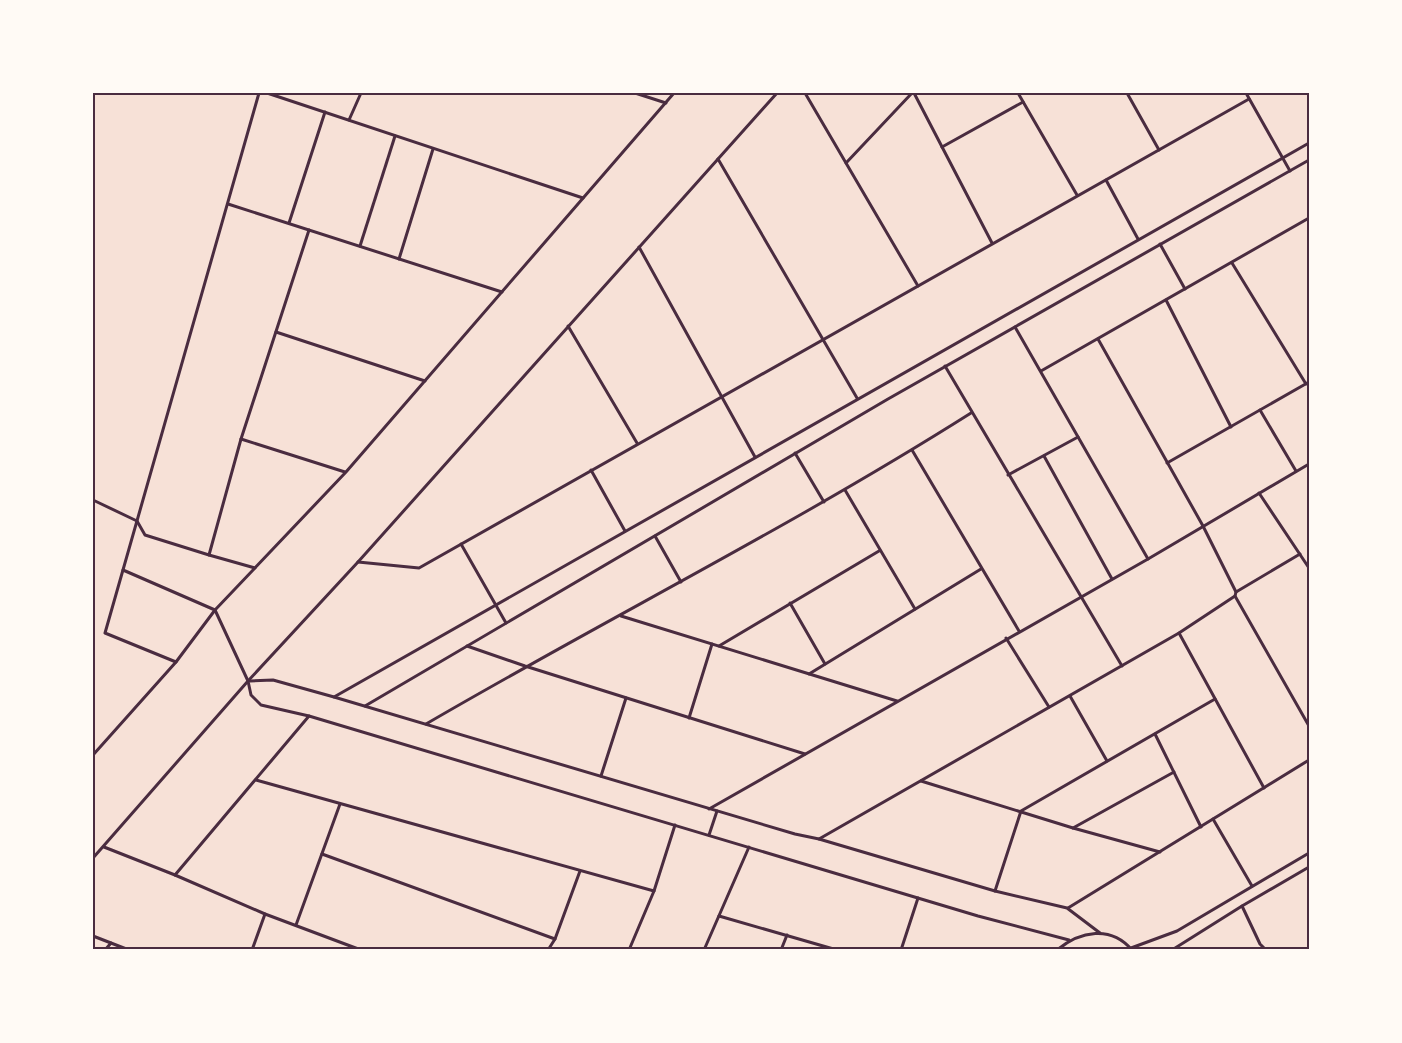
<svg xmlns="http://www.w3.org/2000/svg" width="1402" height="1043" font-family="'PT Sans',sans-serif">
<rect width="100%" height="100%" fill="#f7e1d7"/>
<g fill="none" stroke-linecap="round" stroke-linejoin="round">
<g stroke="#4a2c40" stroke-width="3">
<polyline points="267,93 583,198"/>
<polyline points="635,93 666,103"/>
<polyline points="805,93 918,286"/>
<polyline points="914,93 992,243"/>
<polyline points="1018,93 1077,195"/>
<polyline points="1127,93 1159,150"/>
<polyline points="1246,93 1290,171"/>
<polyline points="349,120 361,93"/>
<polyline points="942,147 1023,102"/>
<polyline points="718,159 857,398"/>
<polyline points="846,163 912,93"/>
<polyline points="1106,180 1138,239"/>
<polyline points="228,204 502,292"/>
<polyline points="289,223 325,112"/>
<polyline points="1160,244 1185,289"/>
<polyline points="360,246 395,136"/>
<polyline points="639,247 755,457"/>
<polyline points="399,259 433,149"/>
<polyline points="1232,263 1306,384"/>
<polyline points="1166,300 1231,427"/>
<polyline points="568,326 637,443"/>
<polyline points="1015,327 1148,559"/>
<polyline points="276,332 425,381"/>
<polyline points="1098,339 1203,526 1236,592 1235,596 1309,726"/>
<polyline points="945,366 1122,666"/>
<polyline points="1041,371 1309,218"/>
<polyline points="1260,410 1296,471"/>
<polyline points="241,439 345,472"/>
<polyline points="912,450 1019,631"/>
<polyline points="795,453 824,502"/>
<polyline points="1044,456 1112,579"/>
<polyline points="1167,463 1309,382"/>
<polyline points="591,470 625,531"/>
<polyline points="1008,475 1078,437"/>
<polyline points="845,490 915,609"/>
<polyline points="1259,493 1309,568"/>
<polyline points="93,500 137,521 145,535 209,555"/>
<polyline points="655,536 681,582"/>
<polyline points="461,544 506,623"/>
<polyline points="358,562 419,568 1249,99"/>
<polyline points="255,568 209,555 241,439 309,230"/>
<polyline points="123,570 215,610 248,681 251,695 261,705 309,716 978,916 1069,940"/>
<polyline points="1236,592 1300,554"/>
<polyline points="790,603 825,664"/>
<polyline points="621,616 897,701"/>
<polyline points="1179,633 1264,788"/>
<polyline points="1006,638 1049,707"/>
<polyline points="467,646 525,666 805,754"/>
<polyline points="719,646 879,551"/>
<polyline points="176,662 105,633 259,93"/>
<polyline points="809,674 981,569"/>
<polyline points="250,681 273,680 334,697 795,834 819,839 995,891 1067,908 1100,933"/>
<polyline points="1070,696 1107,761"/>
<polyline points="334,697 1309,143"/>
<polyline points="365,706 888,399 1309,160"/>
<polyline points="689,718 712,644"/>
<path d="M 426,724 C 606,619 794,525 971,413"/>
<polyline points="1155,734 1201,827"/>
<polyline points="93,755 176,662 215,610 346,472 674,93"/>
<polyline points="601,776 626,698"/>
<polyline points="256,780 654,891"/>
<polyline points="921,781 1073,828 1160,852"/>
<polyline points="709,809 1148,559 1309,464"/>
<polyline points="1213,819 1252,886"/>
<polyline points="1073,828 1174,772"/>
<polyline points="709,835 717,811"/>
<polyline points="819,839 1179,633 1235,596"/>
<polyline points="104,847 175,875 265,914 361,950"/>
<polyline points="322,854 555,939"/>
<polyline points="93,858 248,681 358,562 777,93"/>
<polyline points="175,875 309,716"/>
<polyline points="995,891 1021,811 1215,699"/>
<polyline points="1242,906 1260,944 1266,950"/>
<polyline points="1068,908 1309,760"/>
<polyline points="719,916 837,950"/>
<polyline points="296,925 340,804"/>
<polyline points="93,936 129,950"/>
<polyline points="1131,948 1177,931 1309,853"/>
<polyline points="105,950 111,943"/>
<polyline points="252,950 265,914"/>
<polyline points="548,950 555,939 580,871"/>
<polyline points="629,950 654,891 675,825"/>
<polyline points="704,950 749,847"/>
<polyline points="781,950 787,935"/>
<polyline points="901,950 918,898"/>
<path d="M 1057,950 C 1080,931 1111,925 1132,950"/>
<polyline points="1172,950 1242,906 1309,867"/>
</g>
</g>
<rect width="1402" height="1043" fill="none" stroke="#fffaf5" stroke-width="189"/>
<rect x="94" y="94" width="1214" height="854" fill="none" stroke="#4a2c40" stroke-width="2"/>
</svg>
